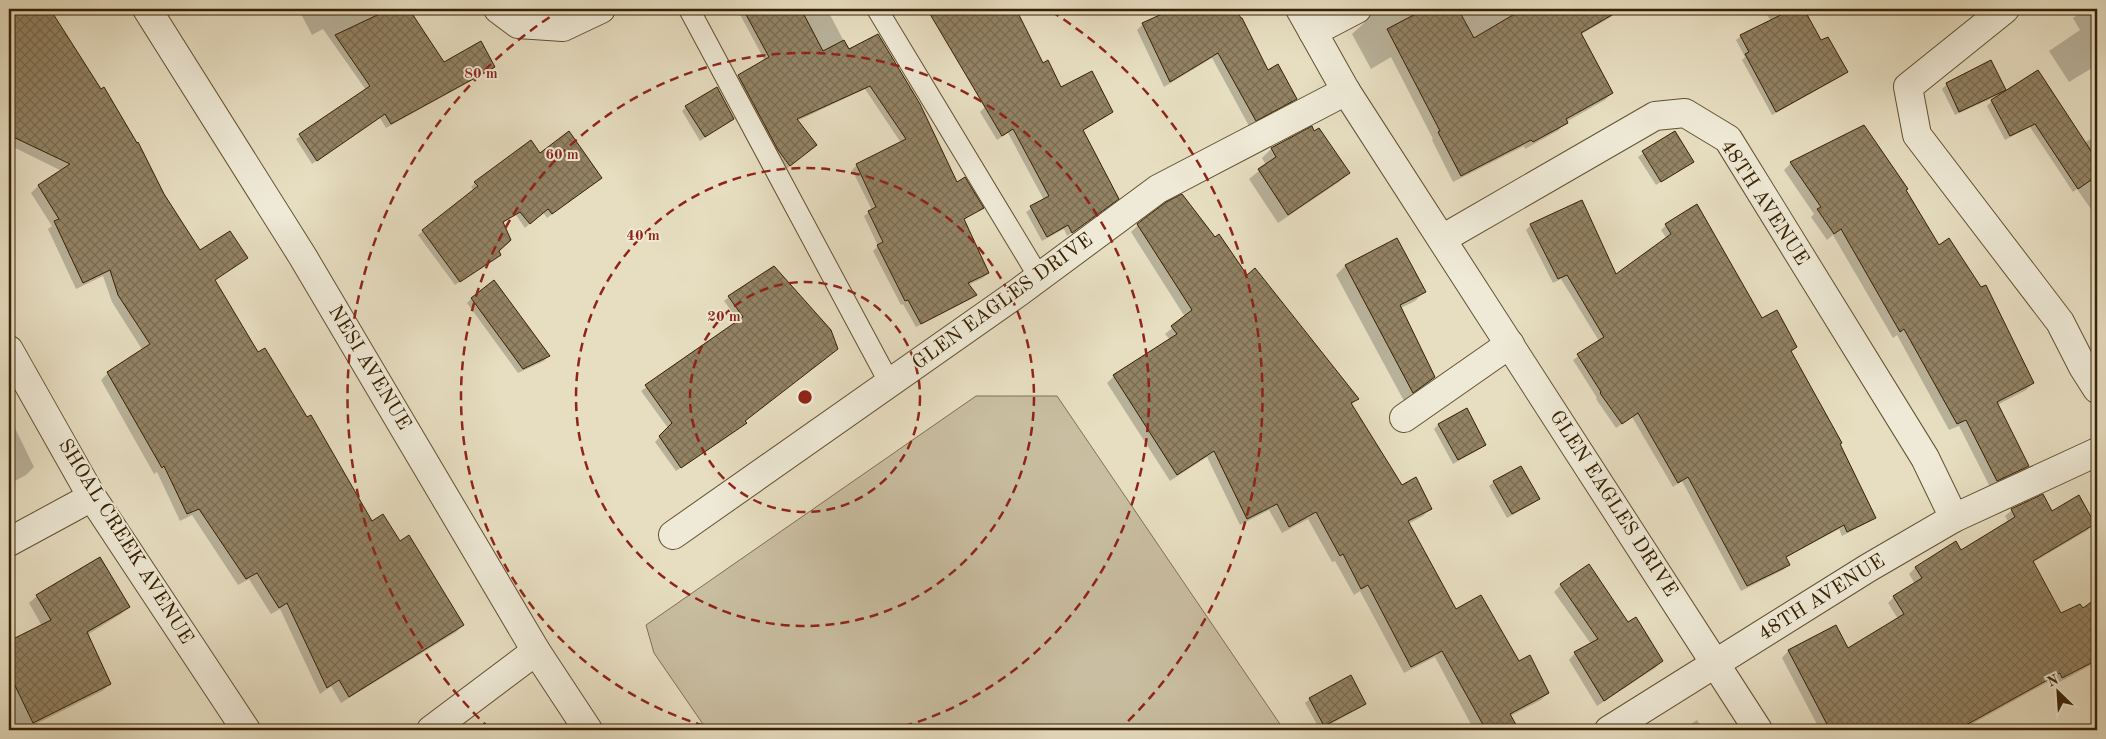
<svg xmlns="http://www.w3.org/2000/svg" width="2106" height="739" font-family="'Old Standard TT',serif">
<defs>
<pattern id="building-cross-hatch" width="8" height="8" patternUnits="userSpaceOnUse" patternTransform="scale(1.25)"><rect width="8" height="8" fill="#938365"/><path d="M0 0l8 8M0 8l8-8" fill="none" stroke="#796b51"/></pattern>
</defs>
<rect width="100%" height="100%" fill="#e7dec1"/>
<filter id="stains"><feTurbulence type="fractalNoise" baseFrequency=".004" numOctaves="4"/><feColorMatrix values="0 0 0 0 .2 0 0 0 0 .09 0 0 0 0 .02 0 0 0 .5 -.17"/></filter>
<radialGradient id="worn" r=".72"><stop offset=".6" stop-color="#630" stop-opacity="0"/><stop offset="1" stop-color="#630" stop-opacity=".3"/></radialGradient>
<polygon fill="#c9bea1" stroke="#807052" points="976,396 1057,396 1284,730 707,730 654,653 646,625"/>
<g fill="#0003">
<polygon points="22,9 48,9 199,252 246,258 214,281 258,354 372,523 400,542 463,625 456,632 341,703 331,686 320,694 280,609 271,614 249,579 238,585 192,515 180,521 157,472 154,474 101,380 108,373 143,351 112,302 103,276 76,289 48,229 52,226 31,193 38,186 62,171 9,145 9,18"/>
<polygon points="295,9 384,9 387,14 396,9 408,9 443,64 493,67 489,71 386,128 380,118 312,164 296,139 366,90 323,29 312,35 300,12 297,13"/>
<polygon points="737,9 827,9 849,51 956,183 982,208 963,220 988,273 983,278 968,285 975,295 971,299 916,327 903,304 901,305 873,251 878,246 864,216 872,210 852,170 857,165 901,143 865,89 797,121 811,150 785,170 734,81 765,61"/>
<polygon points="975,9 1014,9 1042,64 1061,88 1112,112 1083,131 1113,203 1067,236 1064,229 1042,241 1026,212 1044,200 1008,133 997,140 980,112 985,107 1013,92"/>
<polygon points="1170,9 1234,9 1268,72 1295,99 1290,105 1249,126 1212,58 1164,87 1137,30 1143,24"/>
<polygon points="1363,9 1617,9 1618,10 1611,17 1580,35 1612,93 1605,100 1566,122 1559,130 1525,149 1524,146 1453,182 1432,140 1433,139 1391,57 1371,69 1352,34 1364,23 1366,18"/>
<polygon points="1763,9 1803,9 1820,42 1846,72 1842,76 1772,115 1742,60 1745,57 1736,40 1741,36 1771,21"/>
<polygon points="2086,9 2097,9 2097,65 2069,82 2049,51 2080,30 2073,18"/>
<polygon points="1947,84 2005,90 1999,95 1955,115 1942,89"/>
<polygon points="1992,101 2084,143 2097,135 2097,218 2077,189 2073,192 2030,127 2005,140 1987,106"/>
<polygon points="686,107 733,118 700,141 682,111"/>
<polygon points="1311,128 1348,173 1339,182 1278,223 1249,179 1266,165 1262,158 1271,149"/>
<polygon points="1675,132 1693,161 1656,185 1638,157"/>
<polygon points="540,155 601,178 547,218 543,212 525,228 516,215 502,223 497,252 500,255 455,285 418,235 474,191 471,187 475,183"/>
<polygon points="1791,163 1904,190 1938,247 2033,383 2026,390 1997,405 2028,466 2021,473 1990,487 1959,426 1949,430 1897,335 1893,338 1833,235 1827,240 1811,217 1814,214 1784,170"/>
<polygon points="1138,225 1215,239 1357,399 1351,405 1401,486 1430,509 1423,516 1408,524 1455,611 1518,663 1548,693 1541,700 1510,716 1518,730 1474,730 1435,657 1404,673 1360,591 1354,595 1335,561 1332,562 1308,519 1282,533 1269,510 1240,525 1207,457 1170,481 1107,383 1114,376 1170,340 1165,334 1185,317 1131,232"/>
<polygon points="1531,225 1616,276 1667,239 1661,230 1666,225 1761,319 1796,347 1790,353 1874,517 1869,522 1842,536 1839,529 1785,558 1788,565 1783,570 1741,591 1682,481 1673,487 1632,417 1616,428 1596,399 1597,398 1573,360 1599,341 1561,279 1553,283 1526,230"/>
<polygon points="1396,239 1424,292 1415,301 1401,308 1434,377 1425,386 1404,401 1336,275 1345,266"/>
<polygon points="729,297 837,349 744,421 741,427 676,471 655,442 668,428 641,391 739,321 724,301"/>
<polygon points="472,298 548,356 544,361 518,373 467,303"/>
<polygon points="12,422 34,467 26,475 9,484 9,423"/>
<polygon points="1438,425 1485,445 1480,449 1453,464 1434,429"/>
<polygon points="1494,482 1538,499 1534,503 1507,518 1489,486"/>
<polygon points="2012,510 2051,512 2094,523 2088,530 2032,563 2061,615 2082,610 2097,600 2097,662 2056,684 2053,679 1970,725 1974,730 1820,730 1782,658 1788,651 1835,627 1847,650 1898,619 1888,603 1894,597 1915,584 1909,574 1915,568 1955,543 1961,552 2009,523 2005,516"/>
<polygon points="1561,585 1628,624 1662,661 1655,668 1597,706 1569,660 1575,653 1591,644 1554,592"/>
<polygon points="37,596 129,607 121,614 87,635 110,684 102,691 24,730 9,730 9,643 42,626 29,603"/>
<polygon points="1310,699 1365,704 1360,708 1320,730 1305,703"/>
<polygon points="1697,720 1704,730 1682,730"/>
</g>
<g fill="url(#building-cross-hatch)" stroke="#372102">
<polygon points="20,9 50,9 101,89 104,87 137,143 138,142 164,194 200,250 230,231 248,258 215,280 258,352 265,348 307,417 311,415 372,521 383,514 400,541 409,535 464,625 349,697 339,680 327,688 287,603 279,608 257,573 246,579 199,509 187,514 164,466 162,468 107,372 150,344 118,295 110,270 83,283 54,221 59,219 38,185 70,164 9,135 9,16"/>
<polygon points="390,9 409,9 444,62 481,41 495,67 391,124 385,114 317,161 299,134 370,86 335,35"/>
<polygon points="743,9 801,9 823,51 844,40 849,49 878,34 920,104 957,182 965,177 984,208 964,219 989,273 968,283 977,295 921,324 908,300 905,301 877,245 883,242 868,211 876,207 856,164 906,139 870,86 797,119 817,145 790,166 778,150 738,75 769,57"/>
<polygon points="927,9 1016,9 1043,63 1048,60 1061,87 1092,71 1113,112 1083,130 1119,199 1072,233 1068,225 1047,237 1030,206 1049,196 1013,129 1002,136"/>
<polygon points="1173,9 1235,9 1241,18 1242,18 1268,70 1278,64 1297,99 1256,121 1218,53 1170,82 1142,23"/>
<polygon points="1425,9 1458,9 1474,38 1523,9 1622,9 1581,33 1613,93 1566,119 1568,123 1533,142 1531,140 1461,176 1438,132 1440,131 1387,29"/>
<polygon points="1793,9 1804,9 1821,40 1828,37 1848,72 1776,112 1745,54 1749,52 1740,35"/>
<polygon points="1991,60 2006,90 1959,112 1946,83"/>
<polygon points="2038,70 2097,160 2097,176 2078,189 2035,124 2010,136 1991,100"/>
<polygon points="717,87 734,119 705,137 685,106"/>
<polygon points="1864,125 1908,189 1906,190 1939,245 1949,238 1981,287 1986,285 2034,383 1997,402 2029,466 1997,481 1966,420 1957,424 1904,329 1900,332 1841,229 1834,234 1817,209 1821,207 1790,162"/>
<polygon points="1312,126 1314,131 1319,128 1350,173 1288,215 1258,169 1276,157 1271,148"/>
<polygon points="569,131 602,178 552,214 548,209 530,224 520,212 503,222 511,240 499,251 501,255 460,282 422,230 478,186 474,182 531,140 540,153"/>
<polygon points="1675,131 1694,162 1661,182 1642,151"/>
<polygon points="1182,194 1215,237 1219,234 1247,275 1255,268 1359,399 1351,403 1402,485 1416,477 1432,509 1408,521 1456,609 1481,595 1519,661 1530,655 1549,693 1510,714 1519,730 1486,730 1442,651 1411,667 1368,585 1361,589 1343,554 1340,556 1316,512 1289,527 1277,504 1247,519 1214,451 1177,475 1113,375 1177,334 1171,326 1192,310 1137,224 1166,202"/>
<polygon points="1582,200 1616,274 1671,234 1665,224 1697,204 1762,318 1777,310 1797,347 1791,351 1842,443 1840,444 1876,518 1847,532 1844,525 1786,557 1790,565 1747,586 1688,477 1678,483 1638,413 1622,424 1600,393 1601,392 1577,354 1604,337 1567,275 1558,279 1530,224"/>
<polygon points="1397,238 1426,292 1400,305 1435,377 1413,393 1345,265"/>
<polygon points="774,266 831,330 838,349 745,421 747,423 681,468 659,436 672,423 645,385 743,317 728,296"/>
<polygon points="494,280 550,356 523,369 471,298"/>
<polygon points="1467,408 1486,445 1458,460 1438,424"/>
<polygon points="1521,466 1540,499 1512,514 1493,481"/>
<polygon points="2043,494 2052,511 2079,495 2095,524 2033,561 2061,613 2080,604 2083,608 2097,598 2097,660 2062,678 2060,673 1957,730 1830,730 1788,650 1836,625 1848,648 1904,614 1893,596 1922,578 1915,567 1956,541 1961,550 2015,517 2011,509"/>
<polygon points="100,557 130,607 87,632 111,684 33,723 9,673 9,641 51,620 36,595"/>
<polygon points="1589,564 1628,622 1636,617 1663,661 1604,701 1574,652 1598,639 1560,584"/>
<polygon points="1351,675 1366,704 1324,726 1309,698"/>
</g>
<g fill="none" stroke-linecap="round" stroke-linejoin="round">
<g stroke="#635032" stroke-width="22">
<g id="lane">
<polyline points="689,9 889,382"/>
<polyline points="877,9 1039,277"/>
</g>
</g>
<g stroke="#635032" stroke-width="30">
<g id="street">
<polyline points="147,9 303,257 536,651 588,730"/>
<polyline points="498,9 518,24 563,27 601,9"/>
<polyline points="1300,9 1346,91 1758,730"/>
<polyline points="2005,9 1908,87 1917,135 2060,322 2083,367 2097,389"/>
<polyline points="1313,32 1357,9"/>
<polyline points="1442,239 1655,116 1685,113 1728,139 1925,458 1954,518 1868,568 1609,730"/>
<polyline points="9,350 92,497 246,730"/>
<polyline points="1404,418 1510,344"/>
<polyline points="1954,518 2097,452"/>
<polyline points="673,535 1019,292 1158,189 1346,91"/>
<polyline points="9,542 92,497"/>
<polyline points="431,730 536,651"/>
</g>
</g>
<use href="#lane" stroke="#efead7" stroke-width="20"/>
<use href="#street" stroke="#efead7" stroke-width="28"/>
</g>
<g fill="none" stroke="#8f2418" stroke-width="2.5" stroke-dasharray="9 6">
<circle cx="805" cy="397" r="115"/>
<circle cx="805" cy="397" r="229"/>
<path d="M719 730A344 344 0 1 1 891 730"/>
<path d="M490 729A458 458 0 0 1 559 11M1051 11A458 458 0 0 1 1120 729"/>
</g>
<g text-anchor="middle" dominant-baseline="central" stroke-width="4" stroke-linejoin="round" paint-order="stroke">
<g font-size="20" fill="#372102" stroke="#efead7">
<text transform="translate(1764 203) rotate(57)">48TH AVENUE</text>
<text transform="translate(1003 302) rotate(-36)">GLEN EAGLES DRIVE</text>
<text transform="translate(369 368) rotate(59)">NESI AVENUE</text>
<text transform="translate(1613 504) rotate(57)">GLEN EAGLES DRIVE</text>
<text transform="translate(125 542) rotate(58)">SHOAL CREEK AVENUE</text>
<text transform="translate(1822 598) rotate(-32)">48TH AVENUE</text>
</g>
</g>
<circle cx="805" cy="397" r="8" fill="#8f2418" stroke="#efead7" stroke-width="2.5"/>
<g font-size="15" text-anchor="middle" font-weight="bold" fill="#8f2418" stroke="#efead7" stroke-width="4" stroke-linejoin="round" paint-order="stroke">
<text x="481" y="78">80 m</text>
<text x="562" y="159">60 m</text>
<text x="643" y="240">40 m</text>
<text x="724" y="321">20 m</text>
</g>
<rect width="2106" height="739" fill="none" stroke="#e7dec1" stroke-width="30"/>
<rect x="10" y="10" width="2086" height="719" fill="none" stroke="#372102" stroke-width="2.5"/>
<rect x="15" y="15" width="2076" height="709" fill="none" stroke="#372102"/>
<g transform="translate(2058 692) rotate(335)" stroke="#efead7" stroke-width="4" paint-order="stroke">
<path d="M0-4L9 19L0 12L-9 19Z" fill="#372102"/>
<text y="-8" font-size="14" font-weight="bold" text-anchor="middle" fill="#372102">N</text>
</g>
<rect width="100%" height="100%" filter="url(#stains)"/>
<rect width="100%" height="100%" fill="url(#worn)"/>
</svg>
